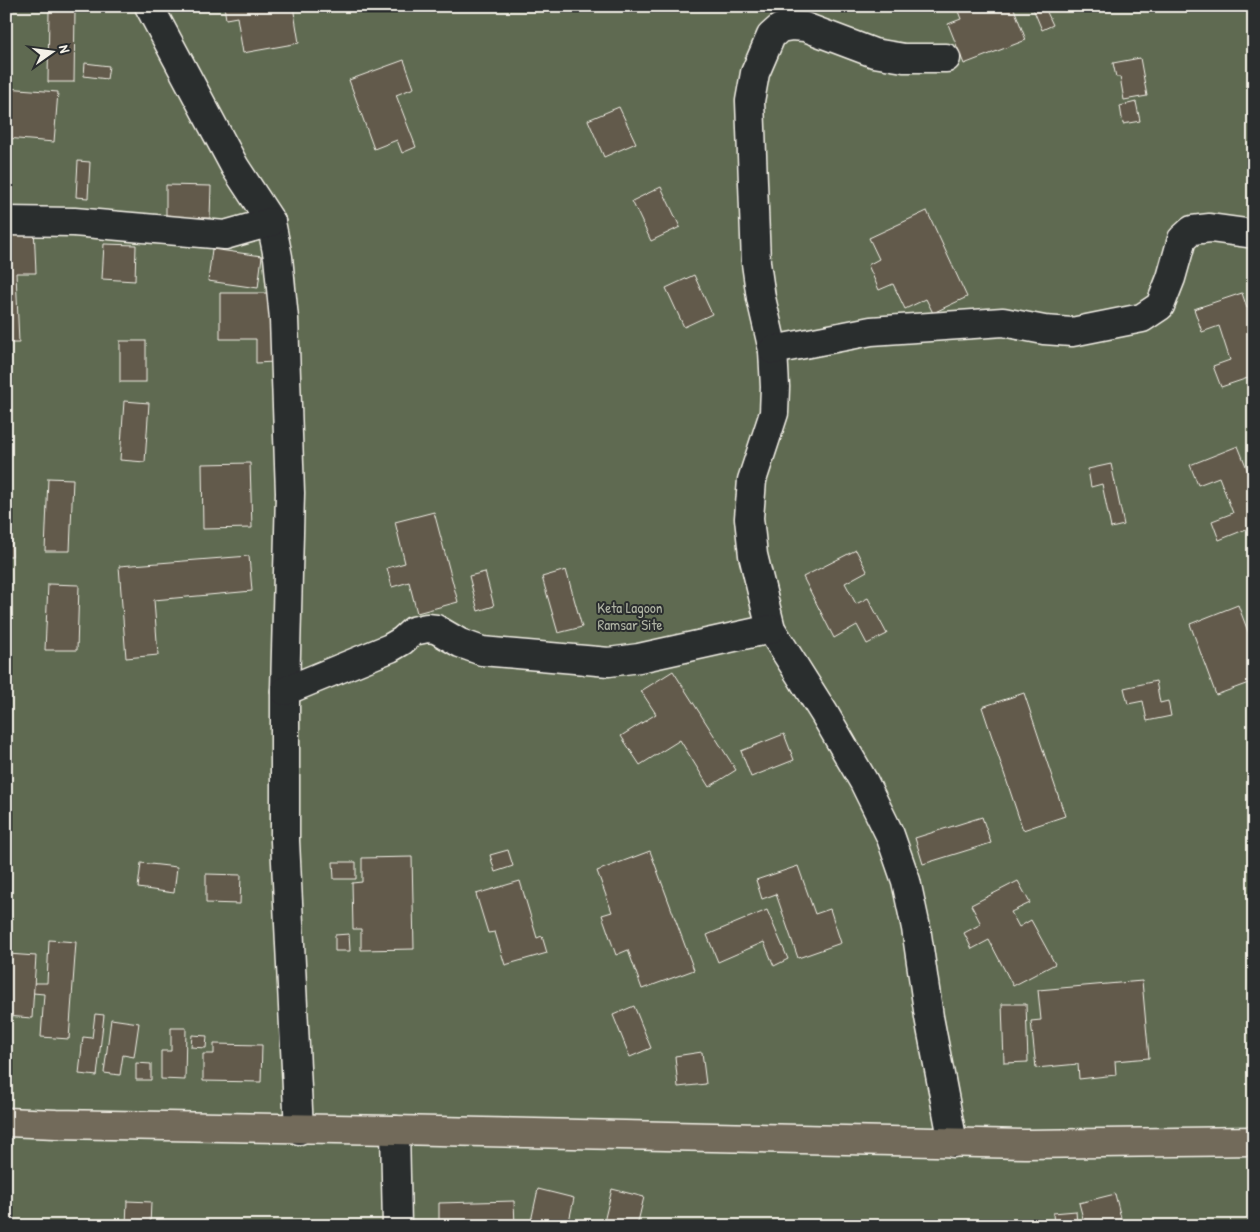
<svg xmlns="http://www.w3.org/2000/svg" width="1260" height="1232" font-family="'Patrick Hand',sans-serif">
<rect width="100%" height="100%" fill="#2a2d2e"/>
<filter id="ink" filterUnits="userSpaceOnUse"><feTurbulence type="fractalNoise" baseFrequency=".02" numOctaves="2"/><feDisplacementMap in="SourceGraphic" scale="10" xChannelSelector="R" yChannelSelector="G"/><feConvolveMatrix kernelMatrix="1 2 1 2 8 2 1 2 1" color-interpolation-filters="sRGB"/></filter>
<g filter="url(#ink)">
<rect fill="#5e6a51" stroke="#a9ae9c" x="6" y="6" width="1248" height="1220"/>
<g fill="#625a4b" stroke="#f4f1e8">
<polygon points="224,6 293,6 299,43 243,53 237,17 226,19"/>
<polygon points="956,6 1013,6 1026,40 964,64 948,24 961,19"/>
<polygon points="1032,6 1053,6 1046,10 1053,25 1042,30"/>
<polygon points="49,10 75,10 74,82 48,82"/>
<polygon points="1140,58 1147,96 1124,100 1120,77 1116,77 1113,63"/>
<polygon points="404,60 414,88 396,95 416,147 402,153 397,140 374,149 349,80"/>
<polygon points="85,63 109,66 107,79 84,76"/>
<polygon points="6,88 58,92 54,142 6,138"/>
<polygon points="1136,102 1140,121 1123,124 1120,106"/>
<polygon points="619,107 636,143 604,157 588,120"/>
<polygon points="78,161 90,162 88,198 76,197"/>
<polygon points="166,185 211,186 210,218 166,218"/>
<polygon points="661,187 680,227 651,241 632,201"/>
<polygon points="927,211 967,297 933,313 926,299 905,309 893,284 879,290 868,265 879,259 869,238"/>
<polygon points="34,226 36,273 16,273 19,343 6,343 6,227"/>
<polygon points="104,244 136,245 135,281 102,279"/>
<polygon points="212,249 262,256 258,288 208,281"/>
<polygon points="694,275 712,314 684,327 666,288"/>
<polygon points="220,293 273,293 274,362 256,363 256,339 220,339"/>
<polygon points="1242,293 1247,308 1253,306 1254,309 1254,376 1221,387 1213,366 1230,360 1219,326 1202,332 1194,309"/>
<rect x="120" y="341" width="26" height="41"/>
<polygon points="124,401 149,403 145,462 120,460"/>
<polygon points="1238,446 1254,486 1254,526 1219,540 1212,521 1233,513 1219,477 1198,485 1190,465"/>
<polygon points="250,463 252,528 203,529 202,464"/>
<polygon points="1111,464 1124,525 1111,528 1102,484 1091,487 1088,469"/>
<polygon points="48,478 73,479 70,551 45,551"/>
<polygon points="434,512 458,602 417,613 409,582 392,587 387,568 405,563 395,522"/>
<polygon points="6,523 11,523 12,556 6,556"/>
<polygon points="856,550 867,571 845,583 856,604 868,598 887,634 867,644 857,625 834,638 803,577"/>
<polygon points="249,556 252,591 154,600 158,655 126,658 119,566"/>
<polygon points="566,570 582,627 558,633 542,577"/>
<polygon points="485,572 494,606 478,611 469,576"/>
<polygon points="48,584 79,585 77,650 45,650"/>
<polygon points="1238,605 1254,647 1254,681 1216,695 1190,624"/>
<polygon points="673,671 736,770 709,787 680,740 640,765 621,736 656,714 641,691"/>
<polygon points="1156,681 1160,703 1168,701 1171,716 1147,721 1143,701 1128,704 1124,688"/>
<polygon points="1024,693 1065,816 1023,830 982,707"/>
<polygon points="784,734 794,760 751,777 741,751"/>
<polygon points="982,817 991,843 923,864 915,838"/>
<polygon points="508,850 513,866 495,872 490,855"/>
<polygon points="650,851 694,970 642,989 628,950 616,955 602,915 612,912 597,871"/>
<polygon points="412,857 414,949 361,950 361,929 353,929 352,883 362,882 362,858"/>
<polygon points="333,862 356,862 356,879 334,879"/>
<polygon points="141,863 177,867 174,893 138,888"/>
<polygon points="798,866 815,914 830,909 841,943 798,958 776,894 762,899 756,880"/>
<polygon points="206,874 241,875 240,904 206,903"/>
<polygon points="520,881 537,938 542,936 547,953 505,965 495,932 488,933 476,894"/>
<polygon points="1018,881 1030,903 1011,912 1019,927 1031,920 1055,964 1013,986 989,940 972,949 964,933 981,924 971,905"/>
<polygon points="767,910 788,959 774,966 764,942 718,962 707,935"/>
<polygon points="349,934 350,951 335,951 335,935"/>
<polygon points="49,940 76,942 69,1039 41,1037 44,994 33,993 34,983 47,983"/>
<polygon points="8,954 36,956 32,1018 6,1016"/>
<polygon points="1142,981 1149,1058 1115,1061 1116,1075 1079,1079 1078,1064 1036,1068 1031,1021 1041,1020 1038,990"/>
<polygon points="1002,1004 1026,1004 1028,1062 1004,1063"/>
<polygon points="634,1006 651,1048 630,1057 613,1015"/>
<polygon points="95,1014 104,1015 97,1076 79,1074 83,1037 92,1038"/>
<polygon points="111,1019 139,1023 134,1057 123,1055 120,1075 104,1073"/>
<polygon points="171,1028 186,1028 185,1080 161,1079 161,1051 171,1051"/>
<polygon points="192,1035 207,1036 206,1048 191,1047"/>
<polygon points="214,1044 262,1045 261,1082 203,1081 203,1054 214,1054"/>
<polygon points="702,1052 706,1084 678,1087 675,1056"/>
<polygon points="136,1063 151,1064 151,1080 136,1080"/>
<polygon points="538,1189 574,1198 568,1226 530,1226"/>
<polygon points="612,1189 644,1197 637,1226 603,1226"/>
<polygon points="1115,1194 1123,1226 1085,1226 1079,1203"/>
<polygon points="127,1201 151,1202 150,1226 126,1226"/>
<polygon points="514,1201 515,1226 439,1226 439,1203"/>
<polygon points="1076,1211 1077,1226 1054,1226 1053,1213"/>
</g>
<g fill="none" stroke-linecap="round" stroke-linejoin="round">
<g stroke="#f4f1e8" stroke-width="31">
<g id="minor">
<polyline points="149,6 235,167 271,222 278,257 284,319 290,493 285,691 285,841 299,1130"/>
<polyline points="946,58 904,58 874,53 805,27 792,26 780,28 771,36 755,73 750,101 756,263 761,298 773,350 775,387 774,413 752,480 749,518 753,555 771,629 824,713 864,782 890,835 906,881 916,928 929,1017 953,1143"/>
<polyline points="6,221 74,222 225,235 271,222"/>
<polyline points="773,350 871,331 1003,322 1044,330 1072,332 1142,318 1160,306 1171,278 1182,239 1192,230 1210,228 1254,234"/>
<polyline points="285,691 390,648 402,641 413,631 427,628 436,629 460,643 482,651 609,662 639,658 771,629"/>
<polyline points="395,1130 397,1226"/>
</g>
</g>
<g stroke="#f4f1e8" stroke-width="31">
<polyline id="major" points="6,1122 56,1124 395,1130 1026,1144 1254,1141"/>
</g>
<use href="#minor" stroke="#2a2d2e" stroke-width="28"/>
<use href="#major" stroke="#726b5a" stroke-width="28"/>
</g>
</g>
<g text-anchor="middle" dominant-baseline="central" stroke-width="4" stroke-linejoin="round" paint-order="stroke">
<g font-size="15" fill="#b0b4a4" stroke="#2a2d2e">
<text x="630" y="607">Keta Lagoon<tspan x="630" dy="17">Ramsar Site</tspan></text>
</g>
</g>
<rect width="1260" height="1232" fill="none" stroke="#2a2d2e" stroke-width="25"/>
<rect x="12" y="12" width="1235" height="1207" fill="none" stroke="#f4f1e8" stroke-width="2" filter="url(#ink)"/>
<g transform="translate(52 52) rotate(76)" stroke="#2a2d2e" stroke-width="4" paint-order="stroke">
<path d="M0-4L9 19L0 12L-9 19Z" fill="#f4f1e8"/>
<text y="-8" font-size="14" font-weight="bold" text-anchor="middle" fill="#f4f1e8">N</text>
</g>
</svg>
